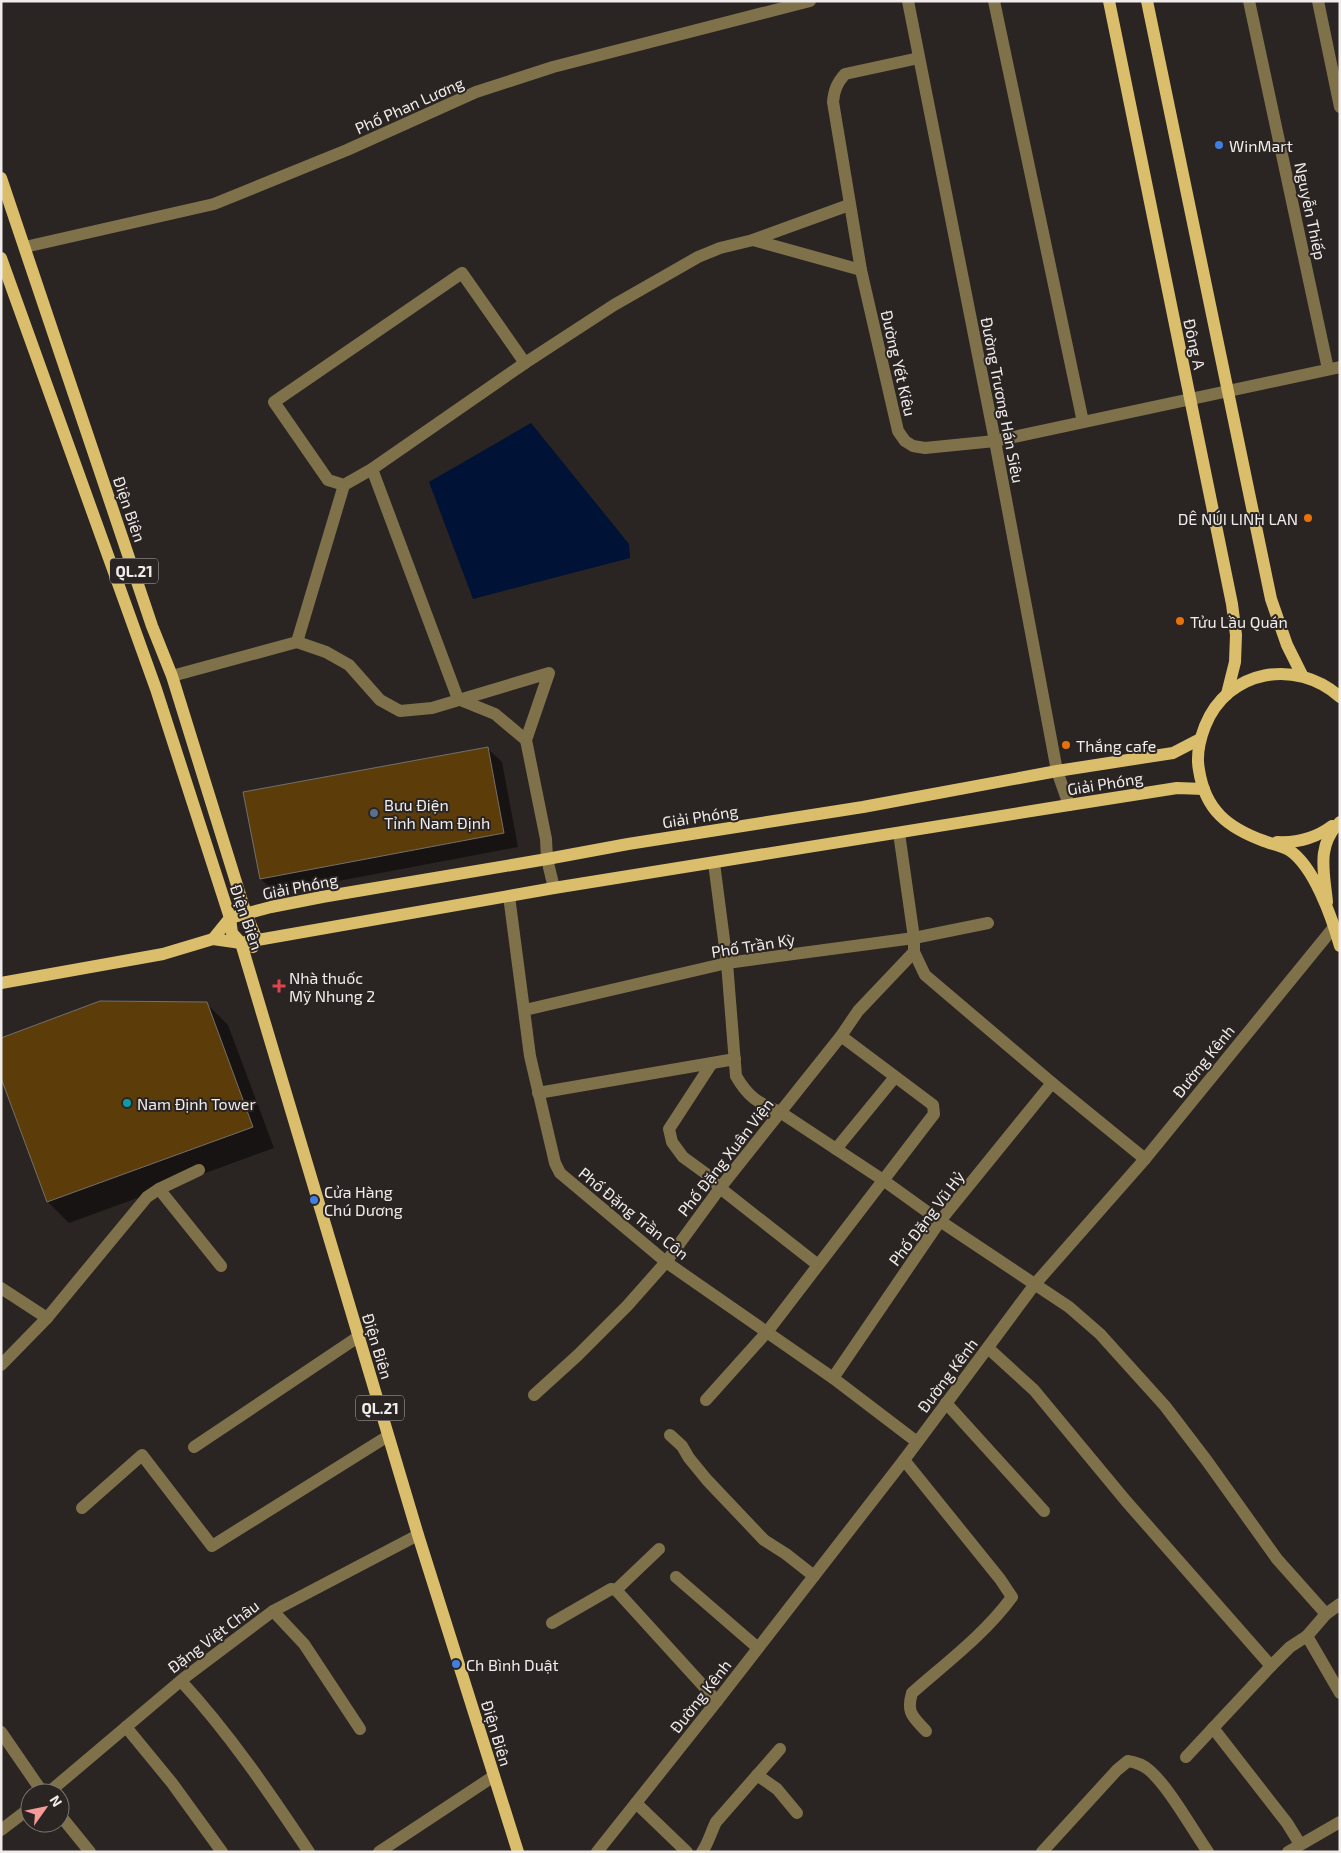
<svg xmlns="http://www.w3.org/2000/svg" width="1341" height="1853" font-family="'Exo 2',sans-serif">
<rect width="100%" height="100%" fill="#2a2522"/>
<polygon fill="#001235" points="531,423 629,544 630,558 473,599 429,482"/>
<g fill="#0007">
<polygon points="487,748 502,762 518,847 275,893 261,879"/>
<polygon points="207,1004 228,1025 274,1148 69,1223 48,1202 1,1075"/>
</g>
<g fill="#5c3d0a" stroke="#736f6a">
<polygon points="488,747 504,833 260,879 243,792"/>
<polygon points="100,1001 207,1002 253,1127 47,1202 1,1078 1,1038"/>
</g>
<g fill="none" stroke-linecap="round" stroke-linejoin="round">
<g stroke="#7f724b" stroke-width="12">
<polyline points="908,1 995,441 1057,771 1069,805"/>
<polyline points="994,1 1083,422"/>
<polyline points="1249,1 1328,369"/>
<polyline points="1318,1 1340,107"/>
<path d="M 919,58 L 845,74 C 837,83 834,90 833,102 L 861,270 L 898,431 L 905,441 L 913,446 L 925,448 L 995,441 L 1340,367"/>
<polyline points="753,240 861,270"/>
<polyline points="25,247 214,204 347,150 476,92 553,67 810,1"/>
<polyline points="525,363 614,305 698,257 720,248 753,240 849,205"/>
<polyline points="372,469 458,699 495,714 526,740"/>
<polyline points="297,642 344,485 372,469 525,363 462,273 274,402 328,480 344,485"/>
<polyline points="172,676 297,642 326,652 349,665 380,700 400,711 432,708 549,673 526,740 546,839 547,859 554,888"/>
<polyline points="899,833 914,938 914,952 925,975 1052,1083 1145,1159"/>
<path d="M 714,863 L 727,963 L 736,1076 C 748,1097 758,1103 780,1112 L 883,1180 L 940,1221 L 1069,1307 L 1100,1334 L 1165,1406 L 1207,1461 L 1277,1559 L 1326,1614"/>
<polyline points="509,896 530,1056 555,1163 560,1173 666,1262 833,1378 917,1442"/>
<polyline points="525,1010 727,963 914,938 988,923"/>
<polyline points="712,1063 669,1129 672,1142 683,1157 705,1173 720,1188 818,1265"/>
<polyline points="538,1093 735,1059"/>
<polyline points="836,1149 895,1077"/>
<polyline points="159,1189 221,1266"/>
<polyline points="1,1288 47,1318"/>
<polyline points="988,1348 1034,1390 1126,1501 1271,1666 1290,1647 1307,1636"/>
<polyline points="1,1365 47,1318 147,1197 159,1189 199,1170"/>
<polyline points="833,1378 940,1221 1052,1083"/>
<polyline points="534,1395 578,1355 627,1306 666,1262 720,1188 841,1036 858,1011 914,952"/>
<polyline points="706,1400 767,1332 934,1114 933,1105 841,1036"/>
<polyline points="946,1403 1044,1511"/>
<polyline points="670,1435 682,1446 689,1458 707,1480 764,1540 786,1554 814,1576"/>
<polyline points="194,1447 358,1337"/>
<path d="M 904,1460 L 1000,1579 L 1012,1597 C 985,1634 946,1663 912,1693 C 906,1713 913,1717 926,1731"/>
<polyline points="82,1508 142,1455 212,1546 388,1436"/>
<polyline points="676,1577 758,1648"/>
<polyline points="616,1590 717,1701"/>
<polyline points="1340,1604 1326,1614 1307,1636 1340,1693"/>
<polyline points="273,1611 304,1644 360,1729"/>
<polyline points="552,1623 611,1589 616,1590 659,1549"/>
<path d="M 181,1681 C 229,1733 269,1792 309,1852"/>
<polyline points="126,1727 172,1783 222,1852"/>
<polyline points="1213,1728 1287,1823 1300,1844"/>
<polyline points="1,1732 43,1793"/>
<polyline points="1186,1757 1271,1666"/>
<polyline points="757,1775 777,1789 797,1813"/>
<polyline points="48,1793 184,1678 273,1611 418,1535"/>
<polyline points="636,1803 687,1852"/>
<polyline points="60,1815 90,1852"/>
<polyline points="1,1830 30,1808"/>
<polyline points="379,1852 494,1776"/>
<polyline points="597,1852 717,1701 904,1460 1035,1284 1145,1159 1334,927"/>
<path d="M 702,1852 C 708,1844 711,1832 716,1822 L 780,1749"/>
<path d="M 1042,1852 L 1117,1770 L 1128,1761 C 1135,1762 1143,1765 1149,1770 C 1169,1787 1192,1829 1208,1852"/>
<polyline points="1288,1852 1340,1822"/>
</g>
<g stroke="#dabe6b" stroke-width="12">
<polyline points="1109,1 1232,604 1236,635 1235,662 1227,694"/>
<polyline points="1147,1 1271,599 1287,645 1302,675"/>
<polyline points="1,178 152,626 172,676 246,914 257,940 253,947"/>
<polyline points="1,258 156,689 230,918 232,933 241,943 418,1535 518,1852"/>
<path d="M 1340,697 C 1296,658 1228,669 1205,726 C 1200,739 1196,755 1199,770 C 1205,810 1228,828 1264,841 C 1272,844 1282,846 1289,850 C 1314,866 1332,918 1340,946"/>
<path d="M 1277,842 C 1297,843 1316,838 1332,826"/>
<path d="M 1327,902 C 1324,872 1316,845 1340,822"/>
<polyline points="213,939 230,918 271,907 322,897 547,859 628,844 863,807 1057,771 1173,753 1200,739"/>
<polyline points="1,983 163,954 213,939 241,943 554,888 1069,805 1177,788 1204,789"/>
</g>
</g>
<g fill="#3f7fe0" stroke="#2a2522" stroke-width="2">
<circle cx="1219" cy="145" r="5"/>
<circle cx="314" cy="1200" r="5"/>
<circle cx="456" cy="1664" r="5"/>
</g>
<g fill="#e8710a" stroke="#2a2522" stroke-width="2">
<circle cx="1308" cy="518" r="5"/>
<circle cx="1180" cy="621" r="5"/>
<circle cx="1066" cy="745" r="5"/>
</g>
<circle fill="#5c6f8a" stroke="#2a2522" stroke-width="2" cx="374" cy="813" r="5"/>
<path fill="#e0444e" stroke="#2a2522" stroke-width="2" d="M276.5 978.5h5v5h5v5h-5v5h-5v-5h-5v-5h5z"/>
<circle fill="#0f9aa8" stroke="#2a2522" stroke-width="2" cx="127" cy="1103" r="5"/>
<g text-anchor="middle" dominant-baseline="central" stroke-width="4" stroke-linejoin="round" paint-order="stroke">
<g fill="#2a2522" stroke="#b5b0af" stroke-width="1">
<rect x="110" y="558.5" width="48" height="25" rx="4"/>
<rect x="356" y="1395.5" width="48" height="25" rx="4"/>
</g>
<g font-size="15" font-weight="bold" fill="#f0eceb">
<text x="134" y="571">QL.21</text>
<text x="380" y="1408">QL.21</text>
</g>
<g font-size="16" fill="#f0eceb" stroke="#2a2522">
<text transform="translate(409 105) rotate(-24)">Phố Phan Lương</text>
<text transform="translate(1311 211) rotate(78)">Nguyễn Thiếp</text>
<text transform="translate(1195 344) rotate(78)">Đông A</text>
<text transform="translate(899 363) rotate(77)">Đường Yết Kiêu</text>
<text transform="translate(1003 400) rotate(79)">Đường Trương Hán Siêu</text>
<text transform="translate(130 509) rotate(71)">Điện Biên</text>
<text transform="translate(1105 783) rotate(-9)">Giải Phóng</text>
<text transform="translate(700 816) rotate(-9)">Giải Phóng</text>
<text transform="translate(300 886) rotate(-11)">Giải Phóng</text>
<text transform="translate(247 917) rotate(71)">Điện Biên</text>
<text transform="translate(753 945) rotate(-9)">Phố Trần Kỳ</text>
<text transform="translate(1203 1061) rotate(-51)">Đường Kênh</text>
<text transform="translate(725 1157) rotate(-52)">Phố Đặng Xuân Viện</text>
<text transform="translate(634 1213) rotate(39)">Phố Đặng Trần Côn</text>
<text transform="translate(926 1218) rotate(-53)">Phố Đặng Vũ Hỷ</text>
<text transform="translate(378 1346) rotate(73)">Điện Biên</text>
<text transform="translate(947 1375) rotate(-53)">Đường Kênh</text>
<text transform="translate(213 1636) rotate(-37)">Đặng Việt Châu</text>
<text transform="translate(700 1696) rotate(-52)">Đường Kênh</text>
<text transform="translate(497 1733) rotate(73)">Điện Biên</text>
</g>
<g font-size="16" fill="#f0eceb" stroke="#2a2522" text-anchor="start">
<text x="1229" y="145">WinMart</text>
<text x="1298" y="518" text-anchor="end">DÊ NÚI LINH LAN</text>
<text x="1190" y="621">Tửu Lầu Quán</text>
<text x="1076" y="745">Thắng cafe</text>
<text x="384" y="804">Bưu Điện<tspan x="384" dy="18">Tỉnh Nam Định</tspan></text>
<text x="289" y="977">Nhà thuốc<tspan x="289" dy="18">Mỹ Nhung 2</tspan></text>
<text x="137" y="1103">Nam Định Tower</text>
<text x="324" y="1191">Cửa Hàng<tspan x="324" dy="18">Chú Dương</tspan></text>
<text x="466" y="1664">Ch Bình Duật</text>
</g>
</g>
<rect width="1341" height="1853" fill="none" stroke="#f0eceb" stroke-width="5"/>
<g transform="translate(45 1808) rotate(57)"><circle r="24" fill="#2a2522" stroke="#797572"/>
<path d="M0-4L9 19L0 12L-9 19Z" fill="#f59b98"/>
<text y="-8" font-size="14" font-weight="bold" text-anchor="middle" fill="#f0eceb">N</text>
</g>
</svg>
